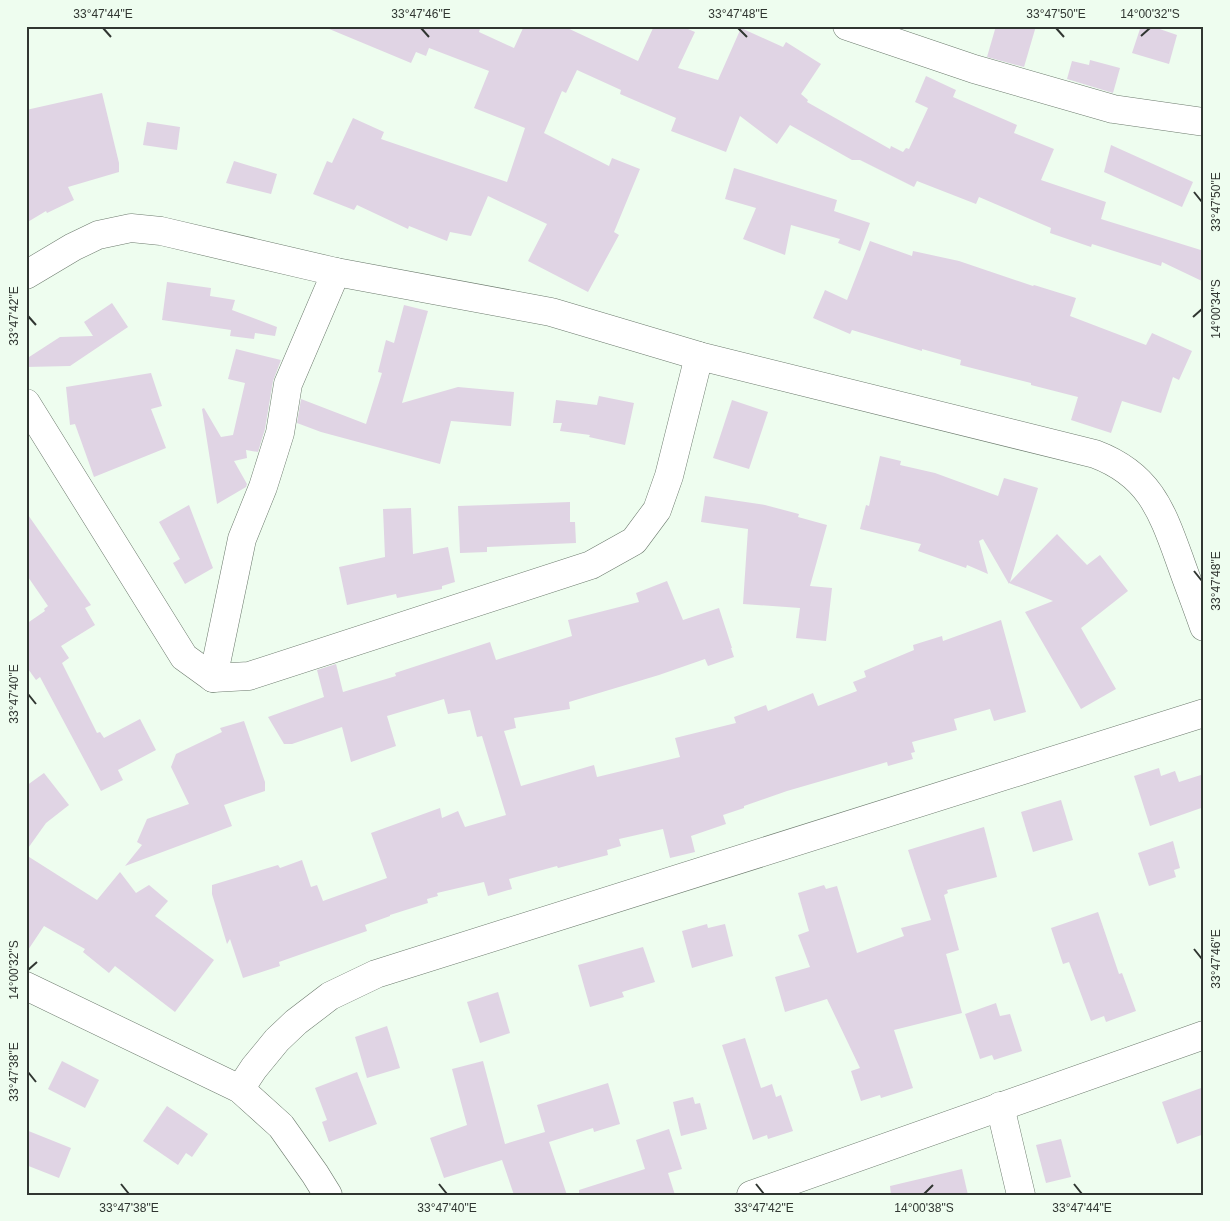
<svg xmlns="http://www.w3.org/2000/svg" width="1230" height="1221" font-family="Arial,sans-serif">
<rect width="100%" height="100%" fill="#eefdef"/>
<g fill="#e0d4e4">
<polygon points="322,26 481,26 479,32 514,48 524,26 563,26 638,61 654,26 681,26 695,32 678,68 718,80 741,28 783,47 786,42 821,64 801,94 808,100 807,102 890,149 891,146 903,152 906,148 909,149 928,108 915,102 926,76 956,90 953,97 1017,125 1014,133 1054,149 1041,180 1106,202 1101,219 1204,251 1204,282 1162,262 1161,266 1092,244 1091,247 1050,233 1051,228 979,197 976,204 917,181 914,187 860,160 852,160 790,125 777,144 740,116 726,152 671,131 676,118 620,94 621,90 577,70 566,93 562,91 544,133 609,166 612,158 640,169 614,232 619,235 588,292 528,261 547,224 488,196 471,236 450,232 447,241 409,226 408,229 357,205 354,210 313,194 327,161 332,163 353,118 384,132 381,139 507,182 525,128 474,108 489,71 429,48 426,56 416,52 411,63"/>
<polygon points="996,26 1036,26 1024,67 987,57"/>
<polygon points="1141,26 1151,26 1177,35 1169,64 1132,53"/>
<polygon points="1090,60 1120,68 1113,93 1067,79 1072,61 1089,65"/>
<polygon points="102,93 119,163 119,172 68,187 74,200 47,213 46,211 26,223 26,110"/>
<polygon points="147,122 180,127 177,150 143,145"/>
<polygon points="1111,145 1193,182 1182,207 1104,172"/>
<polygon points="234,161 277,174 271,194 226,183"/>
<polygon points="734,168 837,200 834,211 870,223 860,251 838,243 840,239 791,225 785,255 743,239 756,208 725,199"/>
<polygon points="870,241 912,256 913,251 959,261 1033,286 1034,285 1076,298 1070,316 1146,345 1152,333 1192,351 1179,380 1173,377 1161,413 1122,401 1111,433 1071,420 1078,397 1031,385 1031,383 960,365 961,360 922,349 922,351 852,330 850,334 813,318 825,290 847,300"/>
<polygon points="167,282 211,288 210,296 235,300 232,310 277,327 275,336 255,333 254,339 230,336 231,330 162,320"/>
<polygon points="112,303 128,327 70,366 26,367 26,359 60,337 93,336 84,322"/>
<polygon points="404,305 428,311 402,403 458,387 514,392 511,426 451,421 440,464 321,432 297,423 301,399 366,424 382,373 378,372 386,340 394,343"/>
<polygon points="236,349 281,360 273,381 265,429 258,452 246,450 247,458 234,461 247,484 246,487 217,504 202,409 204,408 221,437 233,435 245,383 228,379"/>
<polygon points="151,373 162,406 151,409 166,448 94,477 75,424 70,425 66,387"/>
<polygon points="599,396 634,403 625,445 589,437 590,435 560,431 562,423 553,423 556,400 597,405"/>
<polygon points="732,400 768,412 749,469 713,458"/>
<polygon points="880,456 901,461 900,465 935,473 998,496 1004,478 1038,488 1010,582 1057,534 1087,565 1100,555 1128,591 1081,628 1116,689 1081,709 1025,612 1053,601 1009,583 1009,584 983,539 979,541 988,574 967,565 966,568 918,551 921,544 860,529 866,505 869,506"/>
<polygon points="705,496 765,505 799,514 798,517 827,525 810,586 832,588 826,641 796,638 800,608 743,604 748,529 701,522"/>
<polygon points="570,502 570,522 575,522 576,543 487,547 487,552 460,553 458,506"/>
<polygon points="189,505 213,568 185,584 173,563 180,559 159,522"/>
<polygon points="411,508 413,554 448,547 455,582 442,586 442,589 397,598 396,594 347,605 339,567 385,557 383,509"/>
<polygon points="26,512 91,605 85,608 95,625 61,646 69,658 62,663 97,733 100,732 104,738 140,719 156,750 118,770 123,780 101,791 40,677 36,680 26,666 26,624 45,611 44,609 48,606 26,574"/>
<polygon points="667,581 683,620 719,608 732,648 731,648 734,657 708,666 705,659 659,675 569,702 570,709 514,718 516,728 504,731 521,786 594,765 597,777 680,757 675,738 736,723 734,717 766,705 768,711 813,693 818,706 857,691 853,682 866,677 864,671 914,650 913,645 942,636 943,641 1001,620 1026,712 994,721 990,709 954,719 957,730 912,742 915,752 911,753 913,759 888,766 887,762 787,791 744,806 744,808 723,815 726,824 691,836 695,852 670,858 663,829 619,839 621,846 607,850 608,855 558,868 557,866 509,879 512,889 488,896 484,882 437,893 438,896 427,899 428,903 390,915 390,916 365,925 367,931 279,962 280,966 243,978 230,939 227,944 212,894 212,885 278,865 280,868 302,860 311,887 317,885 323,901 387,878 371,833 440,808 442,818 458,811 465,827 506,815 482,736 477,737 470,710 448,714 444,699 387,716 396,746 351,762 342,727 292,744 284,744 268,717 324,697 317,670 336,664 343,692 396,676 395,673 490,642 496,660 572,636 568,620 639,602 636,593"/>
<polygon points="244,721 265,782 265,791 224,805 232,826 125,866 142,845 137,842 147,819 189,804 171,767 176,754 222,732 220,728"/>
<polygon points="1159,768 1161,776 1175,771 1179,782 1204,774 1204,807 1150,826 1134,776"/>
<polygon points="44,773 69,805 46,823 26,851 26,786"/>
<polygon points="1061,800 1073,840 1033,852 1021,812"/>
<polygon points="984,827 997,877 947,890 948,893 944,895 959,950 946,954 962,1013 894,1030 913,1088 881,1098 880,1095 861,1101 851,1071 860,1068 827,999 785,1012 775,977 810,967 798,935 809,931 798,893 824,885 826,889 837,886 857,953 904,936 901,928 931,920 908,850"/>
<polygon points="1173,841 1180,868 1174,870 1176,877 1149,886 1138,853"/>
<polygon points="26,855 97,900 120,872 136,893 149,885 168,901 155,916 214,960 175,1012 115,966 109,973 83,952 85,949 44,926 26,953"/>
<polygon points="1098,912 1119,974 1122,973 1136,1011 1106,1022 1104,1016 1091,1021 1069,962 1063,964 1051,928"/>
<polygon points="707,924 708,928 725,924 733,956 692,968 682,931"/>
<polygon points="643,947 655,982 622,992 624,997 590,1007 578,965"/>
<polygon points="498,992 510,1033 480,1043 467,1002"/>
<polygon points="996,1003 1000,1016 1010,1014 1022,1051 994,1060 992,1055 980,1059 965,1014"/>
<polygon points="387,1026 400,1068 367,1078 355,1037"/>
<polygon points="745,1038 761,1088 772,1084 776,1097 781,1095 793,1131 768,1139 767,1135 753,1140 722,1045"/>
<polygon points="62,1061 99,1080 85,1108 48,1089"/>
<polygon points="483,1061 505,1144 545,1132 537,1105 608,1083 620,1124 594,1132 593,1128 549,1142 567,1195 514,1195 502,1160 444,1178 430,1138 467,1125 452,1069"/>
<polygon points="357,1072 377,1124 329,1142 322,1122 327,1120 315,1088"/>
<polygon points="1204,1087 1204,1134 1177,1144 1162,1102"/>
<polygon points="693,1097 695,1104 700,1103 707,1129 681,1136 673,1102"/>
<polygon points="167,1106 208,1134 192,1157 186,1153 178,1165 143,1141"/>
<polygon points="669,1129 682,1169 668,1173 675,1195 579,1195 579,1190 645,1169 636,1140"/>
<polygon points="26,1130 71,1148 59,1178 26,1165"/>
<polygon points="1061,1139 1071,1177 1046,1183 1036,1145"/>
<polygon points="962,1169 968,1195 891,1195 890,1186"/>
</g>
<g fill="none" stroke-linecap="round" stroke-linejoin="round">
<g stroke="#6d7b6e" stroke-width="29">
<g id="street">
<polyline points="847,26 974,69 1113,109 1204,122"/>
<path d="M 26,275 L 73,247 L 98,235 L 131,228 L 161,231 L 336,272 L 551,312 L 699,356 L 1095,454 C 1148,474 1161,508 1179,558 C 1187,581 1196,604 1204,627"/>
<polyline points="26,403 184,657 213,678 249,676 591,565 634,541 657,510 669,476 699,356"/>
<polyline points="213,678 242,539 263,487 280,433 288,384 336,272"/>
<polyline points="26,986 240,1089 281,1126 315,1174 328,1195"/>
<polyline points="240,1089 254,1068 277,1040 296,1022 330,996 376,974 1204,713"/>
<polyline points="1000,1106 1021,1195"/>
<polyline points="751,1195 1204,1035"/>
</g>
</g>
<use href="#street" stroke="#fff" stroke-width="28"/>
</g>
<path fill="none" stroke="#303631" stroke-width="2" d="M 103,28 L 111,37M 421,28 L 429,37M 738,28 L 747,37M 1056,28 L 1064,37M 1141,36 L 1150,28M 1194,192 L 1202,202M 28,316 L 36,325M 1193,317 L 1202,309M 1194,571 L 1202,581M 28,694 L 36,704M 1194,949 L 1202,959M 28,970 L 37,962M 28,1072 L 36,1082M 121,1184 L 129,1194M 439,1184 L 447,1194M 756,1184 L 764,1194M 1074,1184 L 1082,1194M 924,1194 L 933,1185"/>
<rect width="1230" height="1221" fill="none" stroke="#eefdef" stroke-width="55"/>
<rect x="28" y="28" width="1174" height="1166" fill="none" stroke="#303631" stroke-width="2"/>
<g font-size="12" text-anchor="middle" fill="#303631">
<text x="103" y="18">33°47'44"E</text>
<text x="421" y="18">33°47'46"E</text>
<text x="738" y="18">33°47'48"E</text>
<text x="1056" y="18">33°47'50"E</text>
<text x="1150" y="18">14°00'32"S</text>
<text transform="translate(1216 202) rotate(-90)" y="4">33°47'50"E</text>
<text transform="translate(1216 309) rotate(-90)" y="4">14°00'34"S</text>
<text transform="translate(14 316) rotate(-90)" y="4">33°47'42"E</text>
<text transform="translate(1216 581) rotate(-90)" y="4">33°47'48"E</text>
<text transform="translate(14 694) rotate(-90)" y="4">33°47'40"E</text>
<text transform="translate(1216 959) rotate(-90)" y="4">33°47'46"E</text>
<text transform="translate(14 970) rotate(-90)" y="4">14°00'32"S</text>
<text transform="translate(14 1072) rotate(-90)" y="4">33°47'38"E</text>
<text x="129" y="1212">33°47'38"E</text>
<text x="447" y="1212">33°47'40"E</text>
<text x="764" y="1212">33°47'42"E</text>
<text x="924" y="1212">14°00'38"S</text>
<text x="1082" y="1212">33°47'44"E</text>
</g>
</svg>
